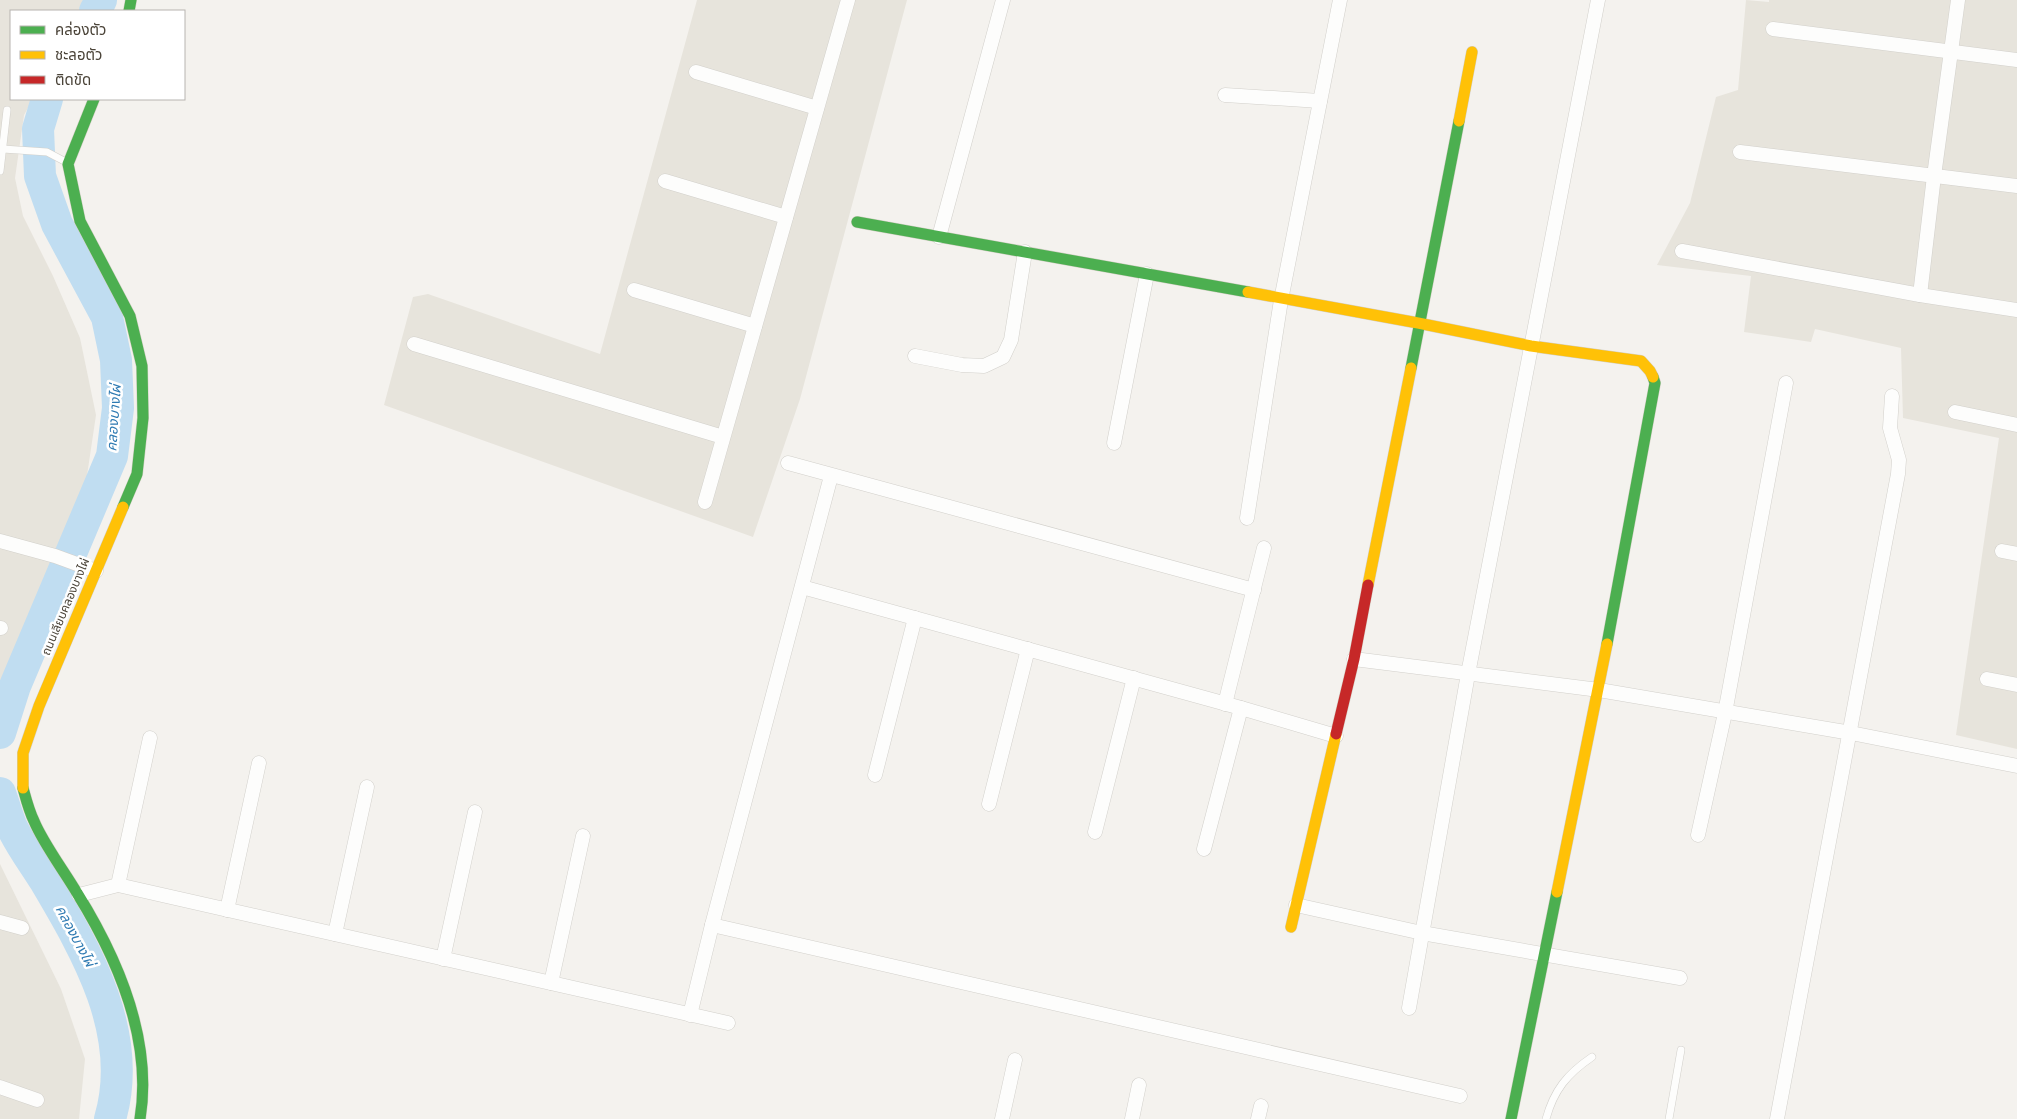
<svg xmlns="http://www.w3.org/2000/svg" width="2017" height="1119" font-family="Signika,'Noto Sans Thai',sans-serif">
<rect width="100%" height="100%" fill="#f4f2ee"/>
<g fill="#e7e4dc">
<polygon points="0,0 94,0 94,11 11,11 11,99 33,99 24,115 15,178 23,216 53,276 80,338 96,415 85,489 0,689"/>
<polygon points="697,0 907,0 800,399 753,537 384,405 413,297 428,294 600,354"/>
<polygon points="1746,0 1769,2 1769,0 2017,0 2017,749 1956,735 1999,438 1903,418 1901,348 1815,329 1811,342 1744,332 1751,276 1657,265 1690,203 1716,97 1738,90"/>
<polygon points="0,864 61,989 85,1059 79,1119 0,1119"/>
</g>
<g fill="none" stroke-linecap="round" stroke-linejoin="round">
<g stroke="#c0ddf1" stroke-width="32">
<polyline points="95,11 101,0"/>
<polyline points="0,733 15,686 112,456 118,408 116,360 107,317 57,224 40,176 38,129 47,99"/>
<path d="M 0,793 C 4,804 7,815 11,825 C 20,845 34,863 45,881 C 87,952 135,1034 110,1119"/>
</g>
<g stroke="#d2d0cb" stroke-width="8">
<g id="lane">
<polyline points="3,149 47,152 66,162"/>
<polyline points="0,171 7,110"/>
<path d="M 1546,1119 C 1554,1090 1567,1074 1592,1057"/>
<polyline points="1669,1119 1681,1050"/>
</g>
</g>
<g stroke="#d2d0cb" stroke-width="15">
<g id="street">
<polyline points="1773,29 2017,60"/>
<polyline points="696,72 817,108"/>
<polyline points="1225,95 1320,101"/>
<polyline points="1740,152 2017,186"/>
<polyline points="665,181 786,217"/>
<polyline points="939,237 1003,0"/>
<polyline points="1682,251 1920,295 2017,310"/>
<polyline points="634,290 755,326"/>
<polyline points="1920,295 1934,176 1958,0"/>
<polyline points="414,344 723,437"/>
<polyline points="915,356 962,365 984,366 1003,357 1011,340 1025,252"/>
<polyline points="1955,412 2017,425"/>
<polyline points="1114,443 1147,274"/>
<polyline points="788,463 1254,590"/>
<polyline points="705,502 848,0"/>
<polyline points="1247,518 1281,300 1340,0"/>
<polyline points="0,541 55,556 96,571"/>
<polyline points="2002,551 2017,554"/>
<polyline points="802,587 1241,708 1336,736"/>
<polyline points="0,628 1,628"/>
<polyline points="1354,659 1599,690 1851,733 2017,766"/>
<polyline points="1987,679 2017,685"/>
<polyline points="1225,704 1264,548"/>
<polyline points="875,775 915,618"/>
<polyline points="989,804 1028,649"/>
<polyline points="1095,832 1134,678"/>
<polyline points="1698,835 1725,713 1786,383"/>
<polyline points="1204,849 1241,708"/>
<polyline points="118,885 150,738"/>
<polyline points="79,895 118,885 728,1023"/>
<polyline points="1296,905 1422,933 1680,978"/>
<polyline points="227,910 259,763"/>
<polyline points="0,922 22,928"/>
<polyline points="712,925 1460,1096"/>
<polyline points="335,934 367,787"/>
<polyline points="443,959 475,812"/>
<polyline points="551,983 583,836"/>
<polyline points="1409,1008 1468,674 1598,0"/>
<polyline points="690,1015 712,925 831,476"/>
<polyline points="0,1087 37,1100"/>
<polyline points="1002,1119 1015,1060"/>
<polyline points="1132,1119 1139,1085"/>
<polyline points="1258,1119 1261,1106"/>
<polyline points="1777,1119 1898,474 1899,460 1890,428 1892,396"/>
</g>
</g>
<g stroke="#d3cfc5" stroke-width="12">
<g id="fast">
<polyline points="129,11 131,0"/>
<polyline points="94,99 68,164 80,221 130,316 142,366 143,418 137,474 123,507"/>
<polyline points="857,222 1248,292"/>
<polyline points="1411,368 1459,121"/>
<polyline points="1607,644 1655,383 1653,377"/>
<path d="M 23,788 C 26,799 29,811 34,821 C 43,843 64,871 77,893 C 118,959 153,1040 140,1119"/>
<polyline points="1511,1119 1557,892"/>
</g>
</g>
<g stroke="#d3cfc5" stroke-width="12">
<g id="slow">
<polyline points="1459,121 1472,52"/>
<polyline points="1248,292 1418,323 1531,346 1641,361 1650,371 1653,377"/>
<polyline points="1368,585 1411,368"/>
<polyline points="23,788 23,753 39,706 123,507"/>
<polyline points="1557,892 1607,644"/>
<polyline points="1291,927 1336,734"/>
</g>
</g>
<g stroke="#d3cfc5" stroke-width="12">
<polyline id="jam" points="1336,734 1354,659 1368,585"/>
</g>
<use href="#lane" stroke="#fdfdfc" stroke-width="7"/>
<use href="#street" stroke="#fdfdfc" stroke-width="14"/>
<use href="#fast" stroke="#4caf50" stroke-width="11"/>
<use href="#slow" stroke="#ffc107" stroke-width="11"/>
<use href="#jam" stroke="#c62828" stroke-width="11"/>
</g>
<g text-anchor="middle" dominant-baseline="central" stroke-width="5" stroke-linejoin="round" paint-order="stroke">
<g font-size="12" fill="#4b4439" stroke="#fff">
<text transform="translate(66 607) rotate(-67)">ถนนเลียบคลองบางไผ่</text>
</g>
<g font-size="14" font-style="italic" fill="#2e7ab2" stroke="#fff">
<text transform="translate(114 418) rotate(-86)">คลองบางไผ่</text>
<text transform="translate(75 936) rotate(62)">คลองบางไผ่</text>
</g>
</g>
<rect x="10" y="10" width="175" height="90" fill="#ffffff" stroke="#b7b4b0"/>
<rect x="20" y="26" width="25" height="8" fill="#4caf50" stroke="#b7b4b0"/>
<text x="55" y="35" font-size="15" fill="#4b4439">คล่องตัว</text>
<rect x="20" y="51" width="25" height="8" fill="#ffc107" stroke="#b7b4b0"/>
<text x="55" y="60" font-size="15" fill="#4b4439">ชะลอตัว</text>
<rect x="20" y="76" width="25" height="8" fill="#c62828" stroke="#b7b4b0"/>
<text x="55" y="85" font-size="15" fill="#4b4439">ติดขัด</text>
</svg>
